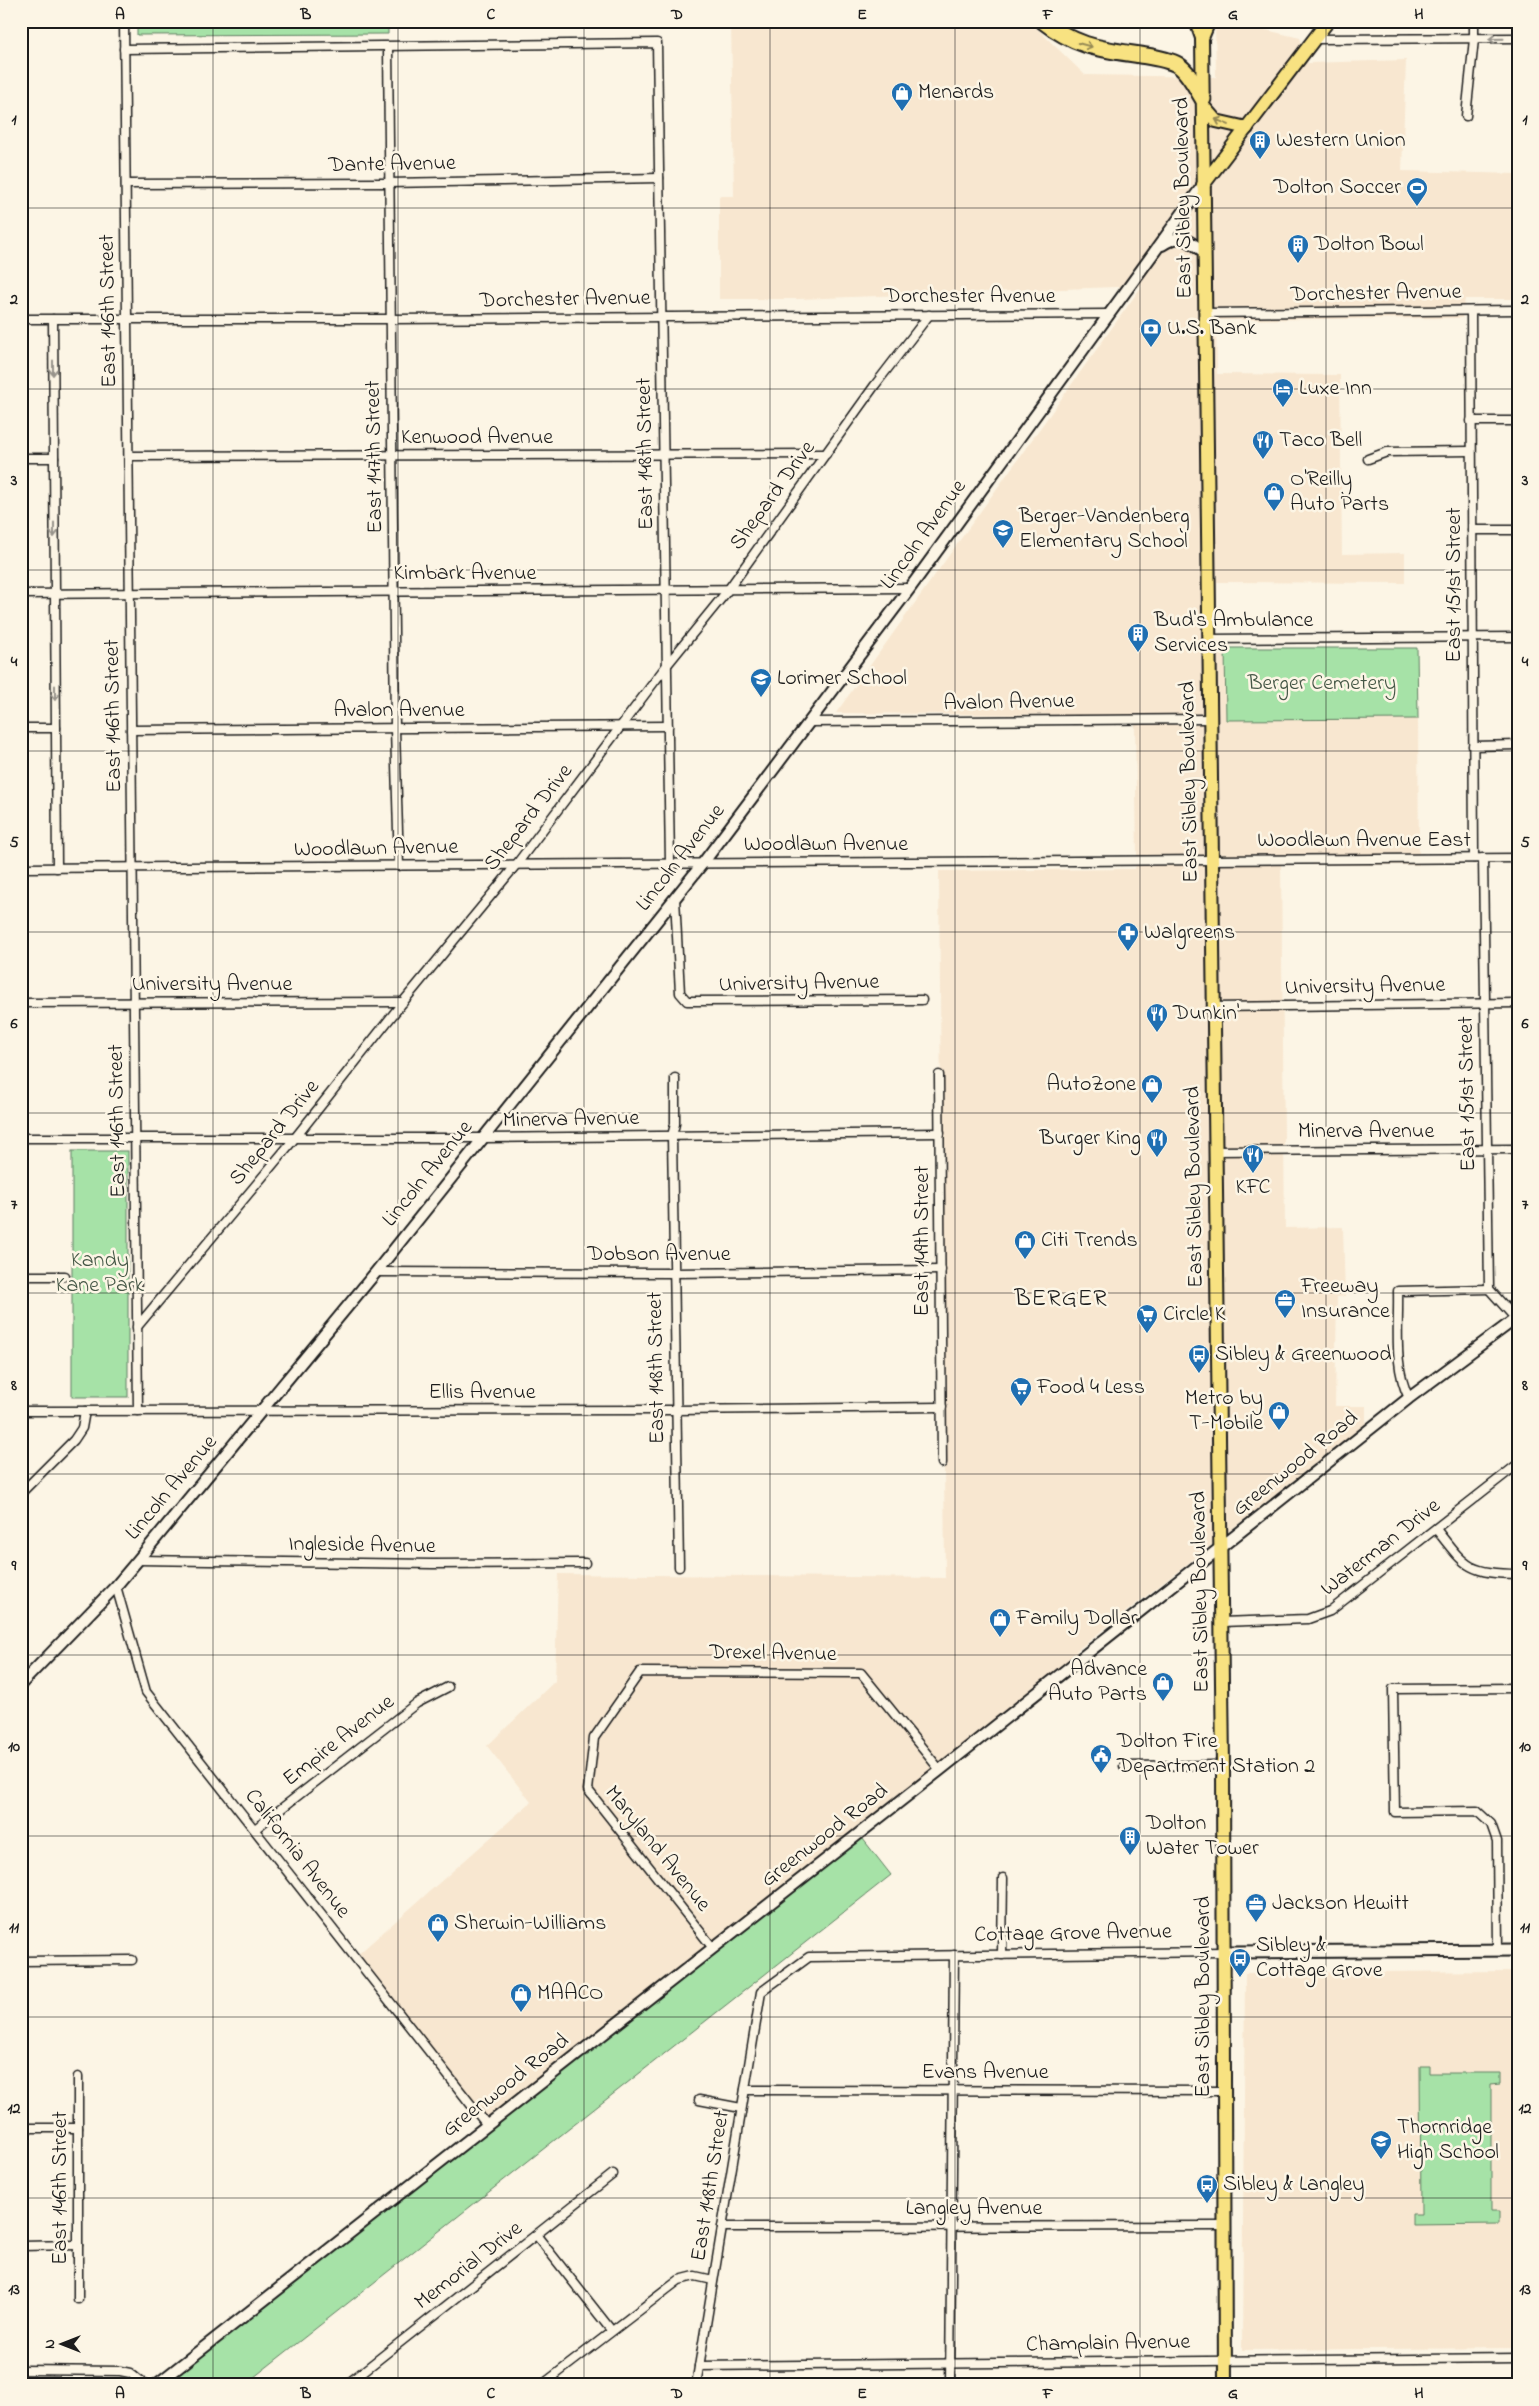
<svg xmlns="http://www.w3.org/2000/svg" width="1539" height="2406" font-family="'Indie Flower',sans-serif">
<rect width="100%" height="100%" fill="#fcf5e5"/>
<filter id="ink" filterUnits="userSpaceOnUse"><feTurbulence type="fractalNoise" baseFrequency=".02" numOctaves="2"/><feDisplacementMap in="SourceGraphic" scale="10" xChannelSelector="R" yChannelSelector="G"/><feConvolveMatrix kernelMatrix="1 2 1 2 8 2 1 2 1" color-interpolation-filters="sRGB"/></filter>
<g filter="url(#ink)">
<g fill="#f8e7d0">
<polygon points="731,21 1029,21 1085,75 1216,77 1215,21 1229,21 1300,38 1308,63 1406,60 1402,171 1518,174 1518,299 1465,299 1462,318 1216,320 1217,374 1340,375 1342,554 1405,553 1405,583 1217,582 1217,647 1225,648 1227,720 1418,719 1419,865 1281,865 1285,1228 1343,1227 1345,1296 1337,1297 1335,1406 1366,1406 1366,1424 1076,1651 1083,1657 487,2125 355,1957 531,1802 487,1746 555,1681 558,1574 945,1578 939,871 1135,869 1137,860 1135,720 1062,720 1062,715 836,713 1142,286 798,299 719,299 719,196 734,196"/>
<polygon points="1518,1971 1518,2348 1242,2350 1245,1973"/>
</g>
<g fill="#a6e2a7" stroke="#617f62">
<polygon points="137,21 388,21 388,34 137,35"/>
<polygon points="1225,648 1417,648 1418,719 1226,720"/>
<rect x="72" y="1151" width="56" height="246"/>
<polygon points="859,1834 891,1875 244,2385 159,2385"/>
<polygon points="1420,2066 1429,2066 1429,2073 1501,2073 1501,2083 1491,2084 1491,2211 1499,2211 1499,2224 1412,2225 1412,2214 1421,2214"/>
</g>
<g fill="none" stroke-linecap="round" stroke-linejoin="round">
<g stroke="#1c1c1c" stroke-width="11">
<g id="minor">
<polyline points="124,21 138,1411"/>
<polyline points="1315,39 1518,38"/>
<polyline points="388,47 395,729 399,866"/>
<polyline points="124,49 657,43 670,863"/>
<polyline points="1466,116 1474,39 1474,21"/>
<polyline points="126,184 388,183 659,178"/>
<polyline points="1471,311 1474,858"/>
<polyline points="1206,313 1518,310"/>
<polyline points="21,319 391,319 1109,314"/>
<polyline points="53,319 57,868"/>
<polyline points="1471,421 1518,421"/>
<polyline points="129,456 826,454"/>
<polyline points="21,458 54,458"/>
<polyline points="1368,459 1387,452 1471,451"/>
<polyline points="1472,530 1518,530"/>
<polyline points="21,594 910,588"/>
<polyline points="1209,639 1518,637"/>
<polyline points="809,722 1209,719"/>
<polyline points="21,728 56,728"/>
<polyline points="131,730 668,726"/>
<polyline points="1473,746 1518,745"/>
<polyline points="1483,858 1489,1289 1516,1319"/>
<polyline points="21,868 1518,858"/>
<polyline points="675,898 680,993 687,1001 922,1000"/>
<polyline points="21,1003 403,1002"/>
<polyline points="1213,1007 1518,1003"/>
<polyline points="939,1075 942,1463"/>
<polyline points="675,1078 675,1124 672,1136 679,1567"/>
<polyline points="21,1138 483,1138 940,1133"/>
<polyline points="1215,1151 1518,1149"/>
<polyline points="376,1272 673,1273 941,1270"/>
<polyline points="21,1276 65,1276"/>
<polyline points="137,1327 295,1138 403,1002 516,865 667,665 728,590 875,385 929,315"/>
<path d="M 1409,1398 C 1393,1367 1399,1326 1398,1291 L 1489,1289"/>
<polyline points="21,1411 675,1410 942,1407"/>
<polyline points="21,1493 74,1440 82,1428 85,1411"/>
<path d="M 1436,1529 C 1465,1566 1468,1574 1518,1574"/>
<polyline points="138,1560 433,1564 585,1563"/>
<polyline points="116,1586 146,1692 487,2125"/>
<polyline points="1221,1622 1308,1619 1330,1611 1518,1464"/>
<polyline points="1124,1766 1223,1765"/>
<polyline points="255,1829 417,1703 448,1687"/>
<polyline points="713,1948 588,1790 594,1738 640,1672 861,1673 940,1770"/>
<polyline points="1498,1950 1497,1841 1491,1824 1477,1811 1395,1812 1393,1689 1518,1688"/>
<polyline points="1002,1955 1003,1878"/>
<polyline points="21,1961 132,1960"/>
<polyline points="78,2077 78,2299"/>
<polyline points="745,2090 1225,2091"/>
<polyline points="699,2100 741,2108"/>
<polyline points="21,2128 78,2128"/>
<polyline points="722,2227 1225,2226"/>
<polyline points="537,2236 611,2330"/>
<polyline points="21,2246 78,2245"/>
<polyline points="699,2366 1518,2358"/>
<polyline points="21,2370 120,2371 130,2373 145,2385"/>
<polyline points="346,2385 613,2174"/>
<polyline points="542,2385 679,2280 695,2276 713,2280"/>
<polyline points="696,2385 761,1992 809,1957 1224,1952"/>
<polyline points="950,2385 954,1955"/>
</g>
</g>
<g stroke="#1c1c1c" stroke-width="14">
<g id="tertiary">
<path d="M 1162,245 C 1183,232 1187,240 1204,252"/>
<polyline points="21,1684 116,1586 138,1560 376,1272 703,863 910,588 1203,185"/>
<polyline points="156,2385 940,1770 1409,1398 1518,1317"/>
</g>
</g>
<g stroke="#1c1c1c" stroke-width="15">
<polyline id="secondary" points="1224,1952 1518,1950"/>
</g>
<g stroke="#1c1c1c" stroke-width="16">
<g id="primary">
<polyline points="1196,21 1202,38 1223,1765 1225,2385"/>
<polyline points="1202,38 1209,21"/>
<polyline points="1203,106 1216,121 1247,128"/>
<polyline points="1203,185 1328,21"/>
</g>
</g>
<g stroke="#1c1c1c" stroke-width="19">
<path id="motorway" d="M 1043,21 C 1076,47 1101,49 1140,55 C 1152,57 1168,59 1178,65 C 1189,72 1196,88 1203,99"/>
</g>
<use href="#minor" stroke="#fcf5e5" stroke-width="8"/>
<use href="#tertiary" stroke="#fcf5e5" stroke-width="10"/>
<use href="#secondary" stroke="#fcf5e5" stroke-width="11"/>
<use href="#primary" stroke="#f8e281" stroke-width="12"/>
<use href="#motorway" stroke="#f8e281" stroke-width="15"/>
</g>
<defs><path id="oneway-shaft" d="M-6 0H5M1.5-3L5.5 0L1.5 3" fill="none" stroke-width="1.6" stroke-linecap="round" stroke-linejoin="round" transform="scale(1.25)"/></defs>
<g stroke="#97938b">
<use href="#oneway-shaft" transform="translate(1496 39) rotate(179)"/>
<use href="#oneway-shaft" transform="translate(53 368) rotate(90)"/>
<use href="#oneway-shaft" transform="translate(54 530) rotate(90)"/>
<use href="#oneway-shaft" transform="translate(55 693) rotate(90)"/>
</g>
<g stroke="#958954">
<use href="#oneway-shaft" transform="translate(1085 45) rotate(15)"/>
<use href="#oneway-shaft" transform="translate(1222 122) rotate(-157)"/>
</g>
</g>
<path fill="none" stroke="#1c1c1c" stroke-width="1" stroke-opacity="0.55" d="M 213,21 L 213,2385M 398,21 L 398,2385M 584,21 L 584,2385M 770,21 L 770,2385M 955,21 L 955,2385M 1140,21 L 1140,2385M 1326,21 L 1326,2385M 21,208 L 1518,208M 21,389 L 1518,389M 21,570 L 1518,570M 21,751 L 1518,751M 21,932 L 1518,932M 21,1113 L 1518,1113M 21,1293 L 1518,1293M 21,1474 L 1518,1474M 21,1655 L 1518,1655M 21,1836 L 1518,1836M 21,2017 L 1518,2017M 21,2198 L 1518,2198"/>
<defs>
<g id="shop-pin" transform="scale(1.125)"><path d="M0 17L-7.5 6A9.5 9.5 0 1 1 7.5 6Z" fill="#1f6fb2" stroke="#fcf5e5"/><path d="M-5-2.5h2.3a2.7 3.5 0 0 1 5.4 0H5L5.5 6h-11ZM-1.5-2.5h3a1.5 2.3 0 0 0-3 0Z" fill="#fff"/></g>
<g id="building-pin" transform="scale(1.125)"><path d="M0 17L-7.5 6A9.5 9.5 0 1 1 7.5 6Z" fill="#1f6fb2" stroke="#fcf5e5"/><path d="M-4-6H4V6H1V3H-1V6H-4ZM-2.5-4.3h1.7v1.8h-1.7ZM.8-4.3h1.7v1.8H.8ZM-2.5-1h1.7V.8h-1.7ZM.8-1h1.7V.8H.8Z" fill="#fff"/></g>
<g id="stadium-pin" transform="scale(1.125)"><path d="M0 17L-7.5 6A9.5 9.5 0 1 1 7.5 6Z" fill="#1f6fb2" stroke="#fcf5e5"/><path d="M0-5a6.5 5 0 1 0 0 10a6.5 5 0 1 0 0-10ZM-3.5-1.8h7v3.6h-7Z" fill="#fff"/></g>
<g id="bank-pin" transform="scale(1.125)"><path d="M0 17L-7.5 6A9.5 9.5 0 1 1 7.5 6Z" fill="#1f6fb2" stroke="#fcf5e5"/><path d="M-6-4H6V4H-6ZM0-2.3a2.3 2.3 0 1 0 0 4.6a2.3 2.3 0 1 0 0-4.6Z" fill="#fff"/></g>
<g id="hotel-pin" transform="scale(1.125)"><path d="M0 17L-7.5 6A9.5 9.5 0 1 1 7.5 6Z" fill="#1f6fb2" stroke="#fcf5e5"/><path d="M-6-4.5h1.5V1H6V5H4.5V3h-9V5H-6ZM-4 0a1.8 1.8 0 1 1 3.6 0ZM.5 0V-2.5h3Q6-2.5 6 0Z" fill="#fff"/></g>
<g id="restaurant-pin" transform="scale(1.125)"><path d="M0 17L-7.5 6A9.5 9.5 0 1 1 7.5 6Z" fill="#1f6fb2" stroke="#fcf5e5"/><path d="M-5-6h1v4h1v-4h1v4h1v-4h1v5L-1.5 .5V6h-2V.5L-5-1ZM5-6V6H3V1.5H1.5Q1.5-4 5-6Z" fill="#fff"/></g>
<g id="school-pin" transform="scale(1.125)"><path d="M0 17L-7.5 6A9.5 9.5 0 1 1 7.5 6Z" fill="#1f6fb2" stroke="#fcf5e5"/><path d="M0-5L7-2L0 1L-7-2ZM-4 1L0 2.5L4 1V4Q0 6-4 4Z" fill="#fff"/></g>
<g id="pharmacy-pin" transform="scale(1.125)"><path d="M0 17L-7.5 6A9.5 9.5 0 1 1 7.5 6Z" fill="#1f6fb2" stroke="#fcf5e5"/><path d="M-2-6h4v4h4v4h-4v4h-4v-4h-4v-4h4Z" fill="#fff"/></g>
<g id="office-pin" transform="scale(1.125)"><path d="M0 17L-7.5 6A9.5 9.5 0 1 1 7.5 6Z" fill="#1f6fb2" stroke="#fcf5e5"/><path d="M-6-3h4V-5.5h4V-3h4V5H-6ZM-1-4.5V-3h2v-1.5ZM-6 0V1H6V0Z" fill="#fff"/></g>
<g id="supermarket-pin" transform="scale(1.125)"><path d="M0 17L-7.5 6A9.5 9.5 0 1 1 7.5 6Z" fill="#1f6fb2" stroke="#fcf5e5"/><path d="M-6-5.5h2.5l.6 2H6L4.5 2H-2.5L-4.4-4H-6ZM-1.5 3.2a1.3 1.3 0 1 0 .1 0ZM3 3.2a1.3 1.3 0 1 0 .1 0Z" fill="#fff"/></g>
<g id="bus-pin" transform="scale(1.125)"><path d="M0 17L-7.5 6A9.5 9.5 0 1 1 7.5 6Z" fill="#1f6fb2" stroke="#fcf5e5"/><path d="M-5-6H5V4H4V6H2V4H-2V6H-4V4H-5ZM-3.5-4V0h7V-4ZM-3.5 1.2v1.5H-2V1.2ZM2 1.2v1.5H3.5V1.2Z" fill="#fff"/></g>
<g id="civic-pin" transform="scale(1.125)"><path d="M0 17L-7.5 6A9.5 9.5 0 1 1 7.5 6Z" fill="#1f6fb2" stroke="#fcf5e5"/><path d="M-.6-6.5H3V-4.5H.6V-3L4-1V1h2V6H-6V1h2V-1L-.6-3ZM-1.2 2.5V6h2.4V2.5Z" fill="#fff"/></g>
</defs>
<g fill-rule="evenodd">
<use href="#shop-pin" x="902" y="93"/>
<use href="#building-pin" x="1260" y="141"/>
<use href="#stadium-pin" x="1417" y="188"/>
<use href="#building-pin" x="1298" y="245"/>
<use href="#bank-pin" x="1151" y="329"/>
<use href="#hotel-pin" x="1283" y="389"/>
<use href="#restaurant-pin" x="1263" y="441"/>
<use href="#shop-pin" x="1274" y="493"/>
<use href="#school-pin" x="1003" y="530"/>
<use href="#building-pin" x="1138" y="634"/>
<use href="#school-pin" x="761" y="679"/>
<use href="#pharmacy-pin" x="1128" y="933"/>
<use href="#restaurant-pin" x="1157" y="1014"/>
<use href="#shop-pin" x="1152" y="1085"/>
<use href="#restaurant-pin" x="1157" y="1139"/>
<use href="#restaurant-pin" x="1253" y="1155"/>
<use href="#shop-pin" x="1025" y="1241"/>
<use href="#office-pin" x="1285" y="1300"/>
<use href="#supermarket-pin" x="1147" y="1315"/>
<use href="#bus-pin" x="1199" y="1355"/>
<use href="#supermarket-pin" x="1021" y="1388"/>
<use href="#shop-pin" x="1279" y="1412"/>
<use href="#shop-pin" x="1000" y="1619"/>
<use href="#shop-pin" x="1163" y="1683"/>
<use href="#civic-pin" x="1101" y="1755"/>
<use href="#building-pin" x="1130" y="1837"/>
<use href="#office-pin" x="1256" y="1904"/>
<use href="#shop-pin" x="438" y="1924"/>
<use href="#bus-pin" x="1240" y="1959"/>
<use href="#shop-pin" x="521" y="1994"/>
<use href="#school-pin" x="1381" y="2141"/>
<use href="#bus-pin" x="1207" y="2185"/>
</g>
<g text-anchor="middle" dominant-baseline="central" stroke-width="5" stroke-linejoin="round" paint-order="stroke">
<g font-size="22" fill="#1c1c1c" stroke="#fcf5e5" text-anchor="start">
<text x="918" y="93">Menards</text>
<text x="1276" y="141">Western Union</text>
<text x="1401" y="188" text-anchor="end">Dolton Soccer</text>
<text x="1314" y="245">Dolton Bowl</text>
<text x="1167" y="329">U.S. Bank</text>
<text x="1299" y="389">Luxe Inn</text>
<text x="1279" y="441">Taco Bell</text>
<text x="1290" y="480">O'Reilly<tspan x="1290" dy="25">Auto Parts</tspan></text>
<text x="1019" y="517">Berger-Vandenberg<tspan x="1019" dy="25">Elementary School</tspan></text>
<text x="1154" y="621">Bud's Ambulance<tspan x="1154" dy="25">Services</tspan></text>
<text x="777" y="679">Lorimer School</text>
<text x="1144" y="933">Walgreens</text>
<text x="1173" y="1014">Dunkin'</text>
<text x="1136" y="1085" text-anchor="end">AutoZone</text>
<text x="1141" y="1139" text-anchor="end">Burger King</text>
<text x="1253" y="1188" text-anchor="middle">KFC</text>
<text x="1041" y="1241">Citi Trends</text>
<text x="1301" y="1287">Freeway<tspan x="1301" dy="25">Insurance</tspan></text>
<text x="1163" y="1315">Circle K</text>
<text x="1215" y="1355">Sibley &amp; Greenwood</text>
<text x="1037" y="1388">Food 4 Less</text>
<text x="1263" y="1399" text-anchor="end">Metro by<tspan x="1263" dy="25">T-Mobile</tspan></text>
<text x="1016" y="1619">Family Dollar</text>
<text x="1147" y="1670" text-anchor="end">Advance<tspan x="1147" dy="25">Auto Parts</tspan></text>
<text x="1117" y="1742">Dolton Fire<tspan x="1117" dy="25">Department Station 2</tspan></text>
<text x="1146" y="1824">Dolton<tspan x="1146" dy="25">Water Tower</tspan></text>
<text x="1272" y="1904">Jackson Hewitt</text>
<text x="454" y="1924">Sherwin-Williams</text>
<text x="1256" y="1946">Sibley &amp;<tspan x="1256" dy="25">Cottage Grove</tspan></text>
<text x="537" y="1994">MAACO</text>
<text x="1397" y="2128">Thornridge<tspan x="1397" dy="25">High School</tspan></text>
<text x="1223" y="2185">Sibley &amp; Langley</text>
</g>
<g font-size="22" fill="#1c1c1c" stroke="#fcf5e5">
<text transform="translate(392 165) rotate(-1)">Dante Avenue</text>
<text transform="translate(1184 198) rotate(-91)">East Sibley Boulevard</text>
<text transform="translate(1376 294) rotate(-1)">Dorchester Avenue</text>
<text x="970" y="297">Dorchester Avenue</text>
<text transform="translate(565 300) rotate(-1)">Dorchester Avenue</text>
<text transform="translate(109 311) rotate(-91)">East 146th Street</text>
<text x="477" y="438">Kenwood Avenue</text>
<text transform="translate(646 454) rotate(-91)">East 148th Street</text>
<text transform="translate(375 457) rotate(-91)">East 147th Street</text>
<text transform="translate(773 496) rotate(-54)">Shepard Drive</text>
<text transform="translate(924 535) rotate(-54)">Lincoln Avenue</text>
<text x="465" y="574">Kimbark Avenue</text>
<text transform="translate(1455 585) rotate(-90)">East 151st Street</text>
<text transform="translate(1009 703) rotate(-1)">Avalon Avenue</text>
<text x="399" y="711">Avalon Avenue</text>
<text transform="translate(114 716) rotate(-91)">East 146th Street</text>
<text transform="translate(1190 782) rotate(-91)">East Sibley Boulevard</text>
<text transform="translate(529 818) rotate(-52)">Shepard Drive</text>
<text x="1364" y="841">Woodlawn Avenue East</text>
<text x="826" y="845">Woodlawn Avenue</text>
<text transform="translate(376 849) rotate(-1)">Woodlawn Avenue</text>
<text transform="translate(681 858) rotate(-52)">Lincoln Avenue</text>
<text transform="translate(799 984) rotate(-1)">University Avenue</text>
<text x="212" y="985">University Avenue</text>
<text transform="translate(1365 987) rotate(-1)">University Avenue</text>
<text transform="translate(1468 1094) rotate(-91)">East 151st Street</text>
<text transform="translate(571 1120) rotate(-1)">Minerva Avenue</text>
<text transform="translate(118 1121) rotate(-91)">East 146th Street</text>
<text x="1366" y="1132">Minerva Avenue</text>
<text transform="translate(275 1133) rotate(-51)">Shepard Drive</text>
<text transform="translate(428 1174) rotate(-51)">Lincoln Avenue</text>
<text transform="translate(1195 1187) rotate(-91)">East Sibley Boulevard</text>
<text transform="translate(923 1241) rotate(-90)">East 149th Street</text>
<text x="659" y="1255">Dobson Avenue</text>
<text transform="translate(657 1368) rotate(-91)">East 148th Street</text>
<text x="482" y="1393">Ellis Avenue</text>
<text transform="translate(1296 1464) rotate(-39)">Greenwood Road</text>
<text transform="translate(172 1488) rotate(-50)">Lincoln Avenue</text>
<text transform="translate(362 1546) rotate(1)">Ingleside Avenue</text>
<text transform="translate(1381 1548) rotate(-38)">Waterman Drive</text>
<text transform="translate(1201 1592) rotate(-91)">East Sibley Boulevard</text>
<text transform="translate(773 1654) rotate(1)">Drexel Avenue</text>
<text transform="translate(339 1741) rotate(-38)">Empire Avenue</text>
<text transform="translate(825 1836) rotate(-38)">Greenwood Road</text>
<text transform="translate(657 1849) rotate(51)">Maryland Avenue</text>
<text transform="translate(297 1854) rotate(52)">California Avenue</text>
<text transform="translate(1073 1934) rotate(-1)">Cottage Grove Avenue</text>
<text transform="translate(1204 1997) rotate(-90)">East Sibley Boulevard</text>
<text x="985" y="2073">Evans Avenue</text>
<text transform="translate(506 2086) rotate(-38)">Greenwood Road</text>
<text transform="translate(711 2186) rotate(-81)">East 148th Street</text>
<text transform="translate(61 2188) rotate(-90)">East 146th Street</text>
<text x="974" y="2209">Langley Avenue</text>
<text transform="translate(469 2266) rotate(-38)">Memorial Drive</text>
<text transform="translate(1108 2344) rotate(-1)">Champlain Avenue</text>
</g>
<g font-size="22" fill="#455746" stroke="#fcf5e5">
<text x="1322" y="684">Berger Cemetery</text>
<text x="100" y="1261">Kandy<tspan x="100" dy="25">Kane Park</tspan></text>
</g>
<g font-size="24" letter-spacing="1" fill="#1c1c1c" stroke="#fcf5e5">
<text x="1061" y="1299">BERGER</text>
</g>
</g>
<rect width="1539" height="2406" fill="none" stroke="#fcf5e5" stroke-width="55"/>
<g transform="translate(62 2344) rotate(270)" stroke="#fcf5e5" stroke-width="4" paint-order="stroke">
<path d="M0-4L9 19L0 12L-9 19Z" fill="#1c1c1c"/>
<text y="-8" font-size="14" font-weight="bold" text-anchor="middle" fill="#1c1c1c">N</text>
</g>
<rect x="28" y="28" width="1484" height="2350" fill="none" stroke="#1c1c1c" stroke-width="2"/>
<g font-size="16" text-anchor="middle" font-weight="bold" fill="#1c1c1c">
<text x="120" y="19">A</text>
<text x="306" y="19">B</text>
<text x="491" y="19">C</text>
<text x="677" y="19">D</text>
<text x="862" y="19">E</text>
<text x="1048" y="19">F</text>
<text x="1233" y="19">G</text>
<text x="1419" y="19">H</text>
<text x="14" y="124">1</text>
<text x="1525" y="124">1</text>
<text x="14" y="304">2</text>
<text x="1525" y="304">2</text>
<text x="14" y="485">3</text>
<text x="1525" y="485">3</text>
<text x="14" y="666">4</text>
<text x="1525" y="666">4</text>
<text x="14" y="847">5</text>
<text x="1525" y="847">5</text>
<text x="14" y="1028">6</text>
<text x="1525" y="1028">6</text>
<text x="14" y="1209">7</text>
<text x="1525" y="1209">7</text>
<text x="14" y="1390">8</text>
<text x="1525" y="1390">8</text>
<text x="14" y="1570">9</text>
<text x="1525" y="1570">9</text>
<text x="14" y="1751">10</text>
<text x="1525" y="1751">10</text>
<text x="14" y="1932">11</text>
<text x="1525" y="1932">11</text>
<text x="14" y="2113">12</text>
<text x="1525" y="2113">12</text>
<text x="14" y="2294">13</text>
<text x="1525" y="2294">13</text>
<text x="120" y="2398">A</text>
<text x="306" y="2398">B</text>
<text x="491" y="2398">C</text>
<text x="677" y="2398">D</text>
<text x="862" y="2398">E</text>
<text x="1048" y="2398">F</text>
<text x="1233" y="2398">G</text>
<text x="1419" y="2398">H</text>
</g>
</svg>
